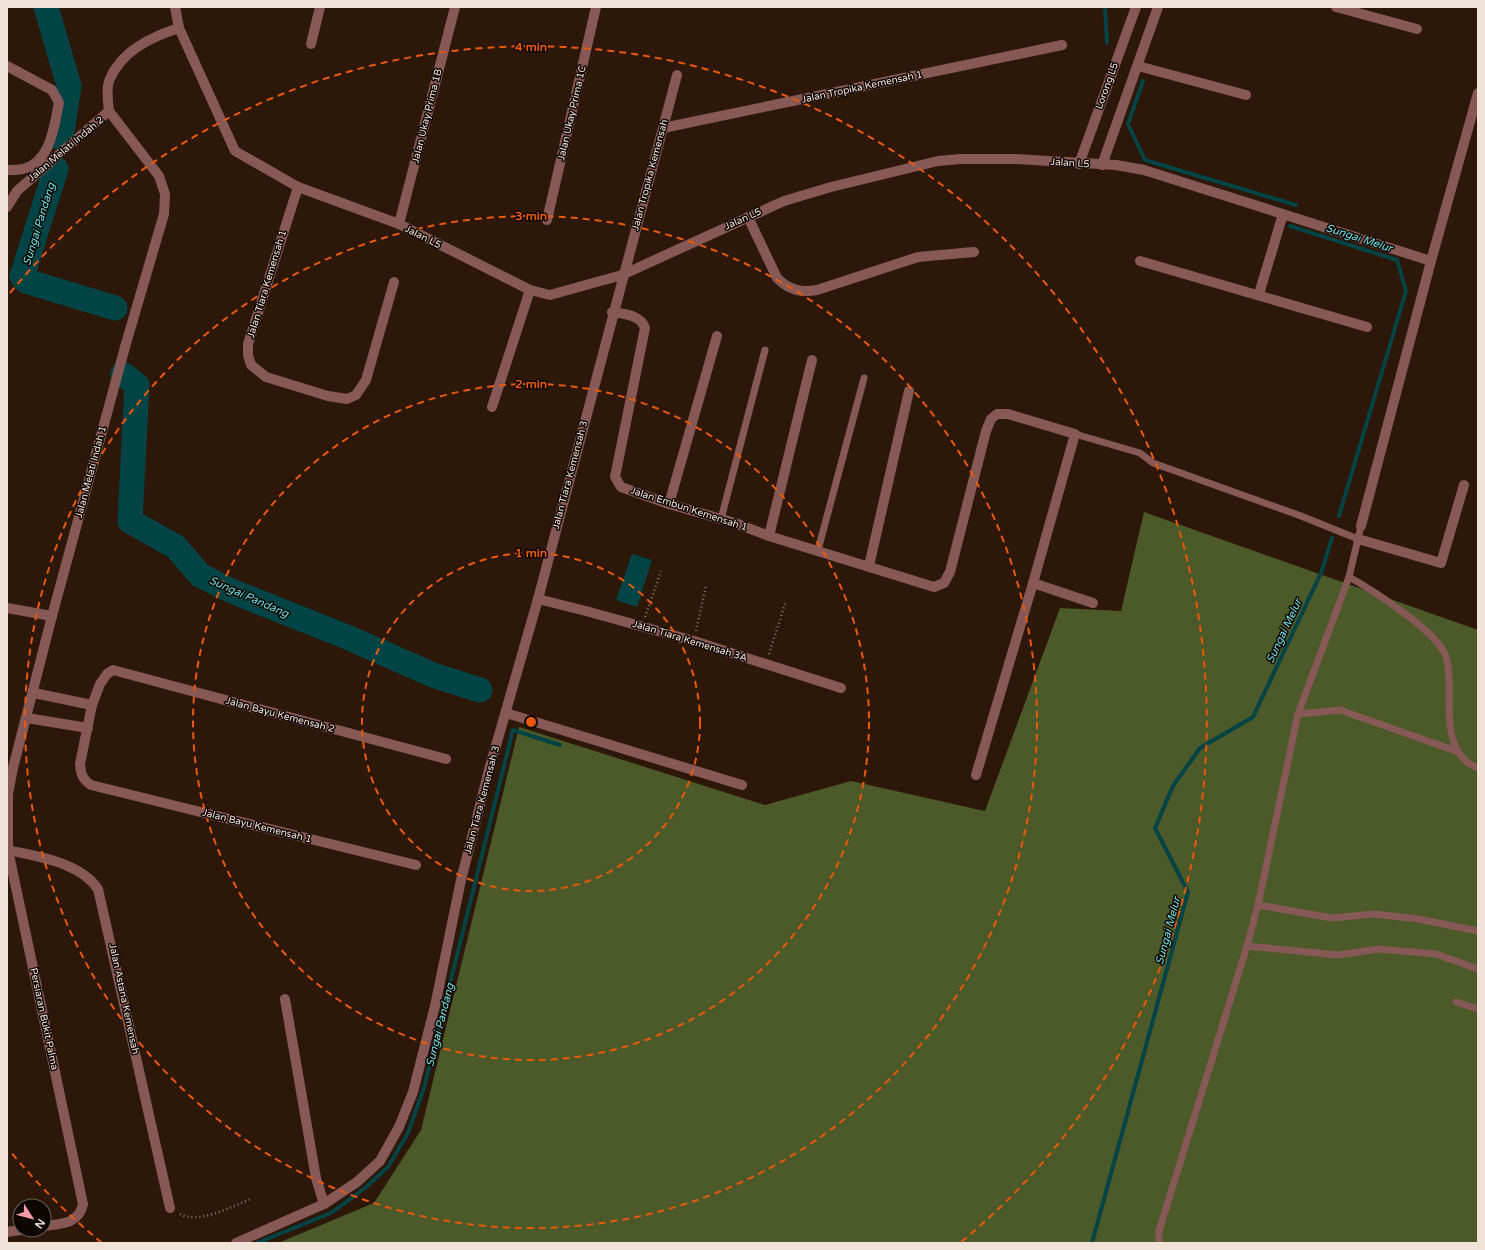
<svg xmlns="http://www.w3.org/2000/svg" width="1485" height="1250" font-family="'Varela Round',sans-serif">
<rect width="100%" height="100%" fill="#2d1708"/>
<polygon fill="#4c5928" points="1144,512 1478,630 1478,1243 278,1243 374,1203 421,1130 519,727 765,805 851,781 985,811 1060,608 1121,611"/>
<polygon fill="#024445" points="632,554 652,560 637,607 616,600"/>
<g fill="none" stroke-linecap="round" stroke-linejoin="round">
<g stroke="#024445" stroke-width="4">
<polyline points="1105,7 1107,43"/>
<polyline points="1143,81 1128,124 1145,160 1296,205"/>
<polyline points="1290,226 1397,260 1406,291 1339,516"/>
<polyline points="257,1243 331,1213 365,1188 388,1167 408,1133 424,1088 513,730 560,745"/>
<polyline points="1092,1243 1188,892 1155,828 1173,786 1200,748 1253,717 1321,573 1332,538"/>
</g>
<g stroke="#024445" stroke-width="25">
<polyline points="46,7 69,86 61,138"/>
<polyline points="56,169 22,276 26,281 115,308"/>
<polyline points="123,374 137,385 130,521 176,547 200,575 229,590 347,637 433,675 480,690"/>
</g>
<g stroke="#887669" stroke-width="2.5" stroke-dasharray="1 3" stroke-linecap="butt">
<polyline points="645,617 661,571"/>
<polyline points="696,631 706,586"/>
<polyline points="769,654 786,601"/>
<path d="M 180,1214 C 197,1225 233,1206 251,1199"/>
</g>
<g stroke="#865956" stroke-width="7">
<polyline points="1075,434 1140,453 1153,463 1301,516 1358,539"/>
<polyline points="721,519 765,350"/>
<polyline points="818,550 864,378"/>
<path d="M 1349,577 C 1374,591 1430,627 1444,652 C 1449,660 1448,670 1449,679 C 1450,709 1443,755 1478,768"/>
<polyline points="1298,714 1340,710 1456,751"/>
<polyline points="1258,905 1332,918 1374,914 1418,919 1478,931"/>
<polyline points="1247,946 1338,955 1378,949 1436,954 1478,969"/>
<polyline points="1456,1002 1478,1009"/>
<polyline points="1159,1243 1159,1231 1247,946 1258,905 1298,714 1349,577 1361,526"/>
</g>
<g stroke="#865956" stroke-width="10">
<polyline points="175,7 179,28 235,151 298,187 399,224 530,290 550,295 622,275 784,201 831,187 938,161 960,159 1015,159 1116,165 1144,170 1431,261"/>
<polyline points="1336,7 1417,29"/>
<polyline points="311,44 320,7"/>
<path d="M 7,66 L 52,90 L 59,103 C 54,126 51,162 23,169 C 18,170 12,170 7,170"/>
<polyline points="1138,66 1246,95"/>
<path d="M 109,111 C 108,102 106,90 109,81 C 121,51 151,37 179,28"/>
<polyline points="663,128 1062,45"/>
<polyline points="1079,164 1136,7"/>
<polyline points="1102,165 1158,7"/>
<polyline points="298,187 248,344 248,355 251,365 266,377 328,396 347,399 356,395 366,380 394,282"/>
<polyline points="7,207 17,191 109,111"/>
<path d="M 748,217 L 777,278 C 789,290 801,293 817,290 L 918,257 L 974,252"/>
<polyline points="547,220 596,7"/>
<polyline points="399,224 455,7"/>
<polyline points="1140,261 1367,327"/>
<polyline points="1259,294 1283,214"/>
<path d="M 612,312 C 625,314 640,315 645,328 L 615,477 L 621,487 L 669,504 L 735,523 L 769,536 L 934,587 L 944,583 L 950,572 L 986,431 L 991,419 L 997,414 L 1008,414 L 1075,434 L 1033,583 L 976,775"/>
<polyline points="492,407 530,290"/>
<polyline points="669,504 717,336"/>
<polyline points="1361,526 1431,261 1478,93"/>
<polyline points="769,536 812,360"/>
<polyline points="1358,539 1441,563 1464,485"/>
<polyline points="869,566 909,391"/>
<polyline points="1033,583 1093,603"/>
<polyline points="538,599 586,611 694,641 841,688"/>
<polyline points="7,608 52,616"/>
<polyline points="34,693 92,705"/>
<polyline points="506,713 742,785"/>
<polyline points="27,718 88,728"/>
<path d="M 8,850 C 38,857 80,862 98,889 L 170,1208"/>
<path d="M 416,865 L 91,785 C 82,779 81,774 80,764 L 92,705 L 100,684 L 107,674 L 113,670 L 446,759"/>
<polyline points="285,999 316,1178 324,1204"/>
<path d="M 44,1226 C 61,1224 79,1224 83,1204 L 8,850 L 8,794 L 13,768 L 52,616 L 125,347 L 164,214 L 165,194 L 159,176 L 109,111"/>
<polyline points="7,1232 20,1230"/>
<polyline points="236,1243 324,1204 357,1182 380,1161 399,1127 413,1092 435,1006 461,880 489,770 538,599 677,75"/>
</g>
</g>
<g fill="none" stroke="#e8590c" stroke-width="2" stroke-dasharray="7 5">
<circle cx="531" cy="722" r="169"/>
<circle cx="531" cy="722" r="338"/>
<circle cx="531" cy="722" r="506"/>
<path d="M102 1243A675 675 0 0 1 10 1151M10 293A675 675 0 1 1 960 1243"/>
</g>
<g text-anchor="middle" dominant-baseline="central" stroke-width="3" stroke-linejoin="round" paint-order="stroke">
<g font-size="10" fill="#f2e3d9" stroke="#0e0602">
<text transform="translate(1107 86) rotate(-70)">Lorong L5</text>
<text transform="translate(862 87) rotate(-12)">Jalan Tropika Kemensah 1</text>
<text transform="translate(572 113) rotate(-77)">Jalan Ukay Prima 1C</text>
<text transform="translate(427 116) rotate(-76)">Jalan Ukay Prima 1B</text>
<text transform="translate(66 149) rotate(-40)">Jalan Melati Indah 2</text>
<text transform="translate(1070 163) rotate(4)">Jalan L5</text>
<text transform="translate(650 175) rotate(-75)">Jalan Tropika Kemensah</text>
<text transform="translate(743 219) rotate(-24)">Jalan L5</text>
<text transform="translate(423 237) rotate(27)">Jalan L5</text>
<text transform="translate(267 284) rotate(-73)">Jalan Tiara Kemensah 1</text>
<text transform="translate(91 472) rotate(-75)">Jalan Melati Indah 1</text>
<text transform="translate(570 475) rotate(-75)">Jalan Tiara Kemensah 3</text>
<text transform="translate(689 509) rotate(18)">Jalan Embun Kemensah 1</text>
<text transform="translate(690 641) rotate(17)">Jalan Tiara Kemensah 3A</text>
<text transform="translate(280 715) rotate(15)">Jalan Bayu Kemensah 2</text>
<text transform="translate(482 800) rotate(-75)">Jalan Tiara Kemensah 3</text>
<text transform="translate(257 826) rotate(14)">Jalan Bayu Kemensah 1</text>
<text transform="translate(124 999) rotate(78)">Jalan Astana Kemensah</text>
<text transform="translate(44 1019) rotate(78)">Persiaran Bukit Palma</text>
</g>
<g font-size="11" font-style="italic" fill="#6ee0e1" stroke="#0e0602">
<text transform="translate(39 224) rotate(-73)">Sungai Pandang</text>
<text transform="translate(1359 238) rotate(18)">Sungai Melur</text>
<text transform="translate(249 597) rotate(24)">Sungai Pandang</text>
<text transform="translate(1284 631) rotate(-65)">Sungai Melur</text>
<text transform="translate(1168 931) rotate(-75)">Sungai Melur</text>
<text transform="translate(440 1025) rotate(-76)">Sungai Pandang</text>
</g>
</g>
<circle cx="531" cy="722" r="6" fill="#e8590c" stroke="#0e0602" stroke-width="2"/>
<g font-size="12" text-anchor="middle" font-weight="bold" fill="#e8590c" stroke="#0e0602" stroke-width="3" stroke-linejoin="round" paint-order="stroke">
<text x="531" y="51">4 min</text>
<text x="531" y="220">3 min</text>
<text x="531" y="388">2 min</text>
<text x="531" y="557">1 min</text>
</g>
<rect width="1485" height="1250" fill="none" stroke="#f2e3d9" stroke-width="16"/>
<g transform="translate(32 1218) rotate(126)"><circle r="19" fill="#0e0602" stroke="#695e58"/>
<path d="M0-3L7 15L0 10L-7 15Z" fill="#f49aa6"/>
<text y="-6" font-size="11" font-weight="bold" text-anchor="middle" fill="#f2e3d9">N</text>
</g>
</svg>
